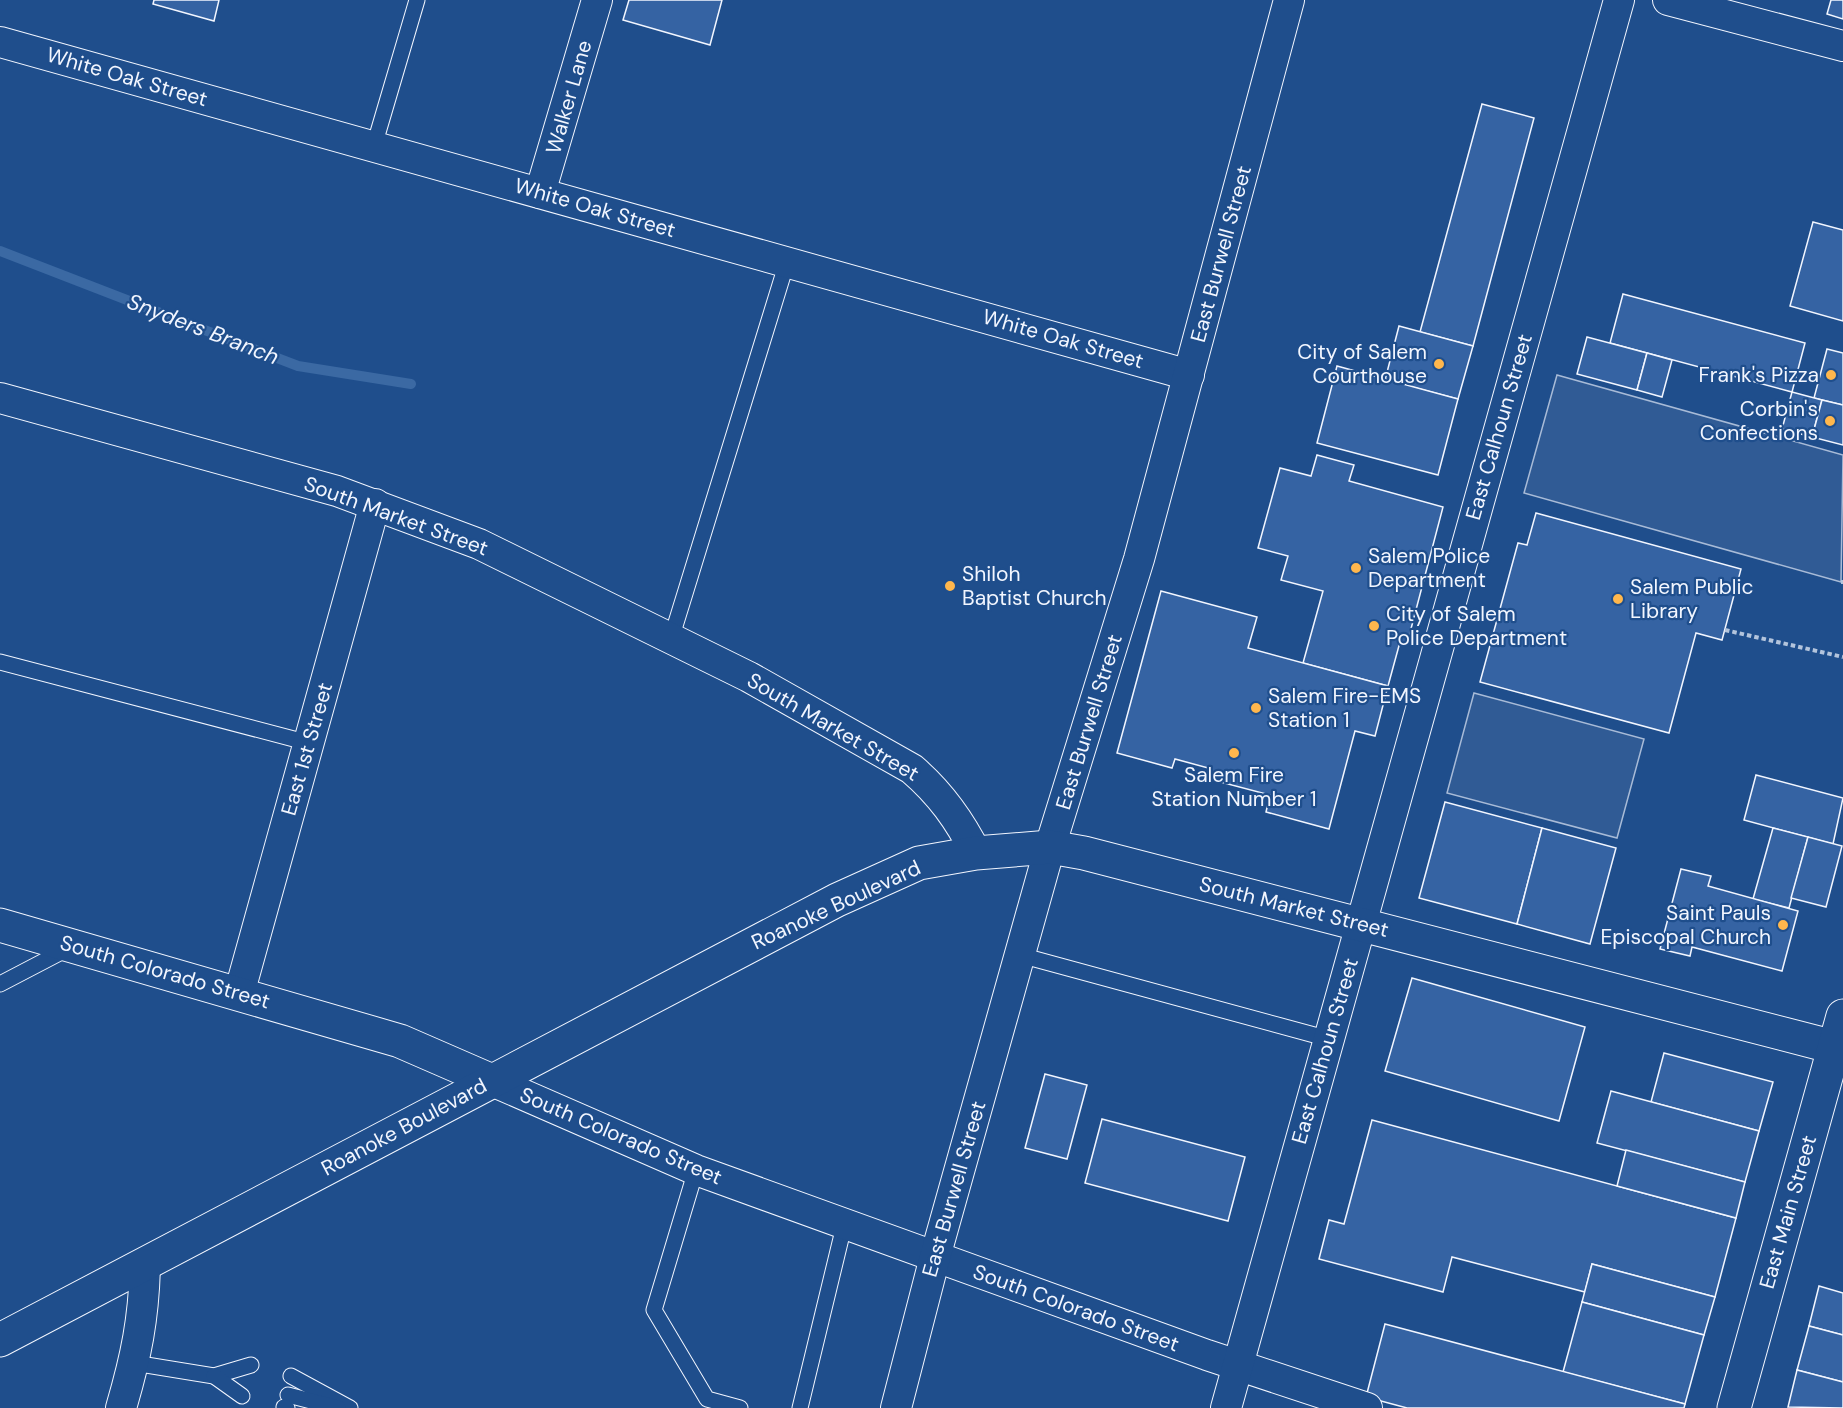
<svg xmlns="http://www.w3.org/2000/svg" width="1843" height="1408" font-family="'DM Sans',sans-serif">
<rect width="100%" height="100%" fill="#1f4e8c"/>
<g fill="#305b95" stroke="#a8bbd7" stroke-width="1.5">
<polygon points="1557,375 1843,455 1841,582 1524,493"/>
<polygon points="1474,693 1644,739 1617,838 1447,793"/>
</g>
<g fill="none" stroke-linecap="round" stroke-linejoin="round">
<polyline stroke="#3b69a3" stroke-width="10" points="0,251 298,366 411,384"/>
</g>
<g fill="#3563a3" stroke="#f2f6ff" stroke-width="1.5">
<polygon points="154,0 219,0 214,21 153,4"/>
<polygon points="629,0 722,0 710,45 623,20"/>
<polygon points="1831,0 1843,0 1843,19 1827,14"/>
<polygon points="1482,104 1534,118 1473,346 1420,332"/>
<polygon points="1813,222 1843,230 1843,321 1790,306"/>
<polygon points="1623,294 1805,343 1792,392 1610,343"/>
<polygon points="1399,326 1473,346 1458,399 1385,380"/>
<polygon points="1587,337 1647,353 1637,390 1577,374"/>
<polygon points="1827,349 1843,353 1843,405 1814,398"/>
<polygon points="1647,353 1672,360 1662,397 1637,390"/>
<polygon points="1337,366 1458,399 1438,475 1317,443"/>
<polygon points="1792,392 1822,400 1812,437 1782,429"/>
<polygon points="1822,400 1843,405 1843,445 1812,437"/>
<polygon points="1317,455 1354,465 1349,481 1443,507 1407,644 1400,642 1388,686 1303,663 1323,591 1281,580 1288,556 1258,548 1280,468 1311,476"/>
<polygon points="1536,513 1741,569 1722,640 1696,633 1669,733 1480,682 1518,543 1527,545"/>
<polygon points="1161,591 1257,617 1248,648 1388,686 1375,736 1355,731 1329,829 1266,812 1270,795 1209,779 1212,769 1175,759 1172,768 1117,753"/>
<polygon points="1756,775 1843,798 1833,844 1744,820"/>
<polygon points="1445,802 1542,828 1517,924 1419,898"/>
<polygon points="1542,828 1616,848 1590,944 1517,924"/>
<polygon points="1773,828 1808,837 1789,908 1753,899"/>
<polygon points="1808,837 1842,846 1826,907 1791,898"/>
<polygon points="1681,869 1711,876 1708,886 1798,911 1782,971 1692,947 1690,956 1660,949"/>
<polygon points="1412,978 1585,1027 1559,1121 1385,1071"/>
<polygon points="1664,1053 1773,1082 1759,1131 1651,1102"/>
<polygon points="1045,1074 1087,1085 1067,1159 1025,1148"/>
<polygon points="1611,1091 1759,1131 1745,1182 1597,1143"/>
<polygon points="1102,1119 1245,1157 1228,1221 1085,1183"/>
<polygon points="1372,1120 1736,1218 1715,1297 1592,1264 1585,1292 1452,1257 1443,1292 1319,1259 1329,1220 1344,1224"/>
<polygon points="1626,1150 1745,1182 1736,1218 1617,1186"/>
<polygon points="1592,1264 1715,1297 1704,1335 1582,1302"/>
<polygon points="1819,1286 1843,1293 1843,1335 1809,1326"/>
<polygon points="1582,1302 1704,1335 1685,1404 1563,1372"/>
<polygon points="1385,1324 1685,1404 1684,1408 1407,1408 1366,1397"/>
<polygon points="1809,1326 1843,1335 1843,1382 1797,1370"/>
<polygon points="1797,1370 1843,1382 1843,1408 1788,1407"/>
</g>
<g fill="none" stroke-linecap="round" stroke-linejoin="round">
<g stroke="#f2f6ff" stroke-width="17">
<g id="service">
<polyline points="374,146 417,0"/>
<polyline points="671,639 787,262"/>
<polyline points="0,662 309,743"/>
<polyline points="1020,955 1329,1039"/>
<polyline points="0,984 69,948"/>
<polyline points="696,1170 654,1310 707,1399 740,1408"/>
<polyline points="134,1363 214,1376 251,1365"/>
<polyline points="214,1376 242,1396"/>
<polyline points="291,1376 350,1408"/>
<polyline points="288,1395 338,1408"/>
<polyline points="284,1407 287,1408"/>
<polyline points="800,1408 844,1226"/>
</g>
</g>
<g stroke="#f2f6ff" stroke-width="32">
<g id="minor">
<polyline points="1668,0 1843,46"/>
<polyline points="0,42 1189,375"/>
<polyline points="540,193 597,0"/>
<path d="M 0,398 L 337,491 L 479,544 L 749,677 L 912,769 C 940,793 959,819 976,853"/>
<polyline points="239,994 375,504"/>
<polyline points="492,1081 696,1170 1207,1355 1367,1408"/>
<path d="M 121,1408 C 136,1357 144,1318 145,1264"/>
<polyline points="896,1408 935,1257 1050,847 1139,559 1289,0"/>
<polyline points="1226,1408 1619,0"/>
</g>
</g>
<g stroke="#f2f6ff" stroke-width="35">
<g id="tertiary">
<polyline points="0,925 400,1041 492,1081"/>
<polyline points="0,1340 837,900 919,863 976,853 1050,847 1084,853 1834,1047"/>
</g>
</g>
<g stroke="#f2f6ff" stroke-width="35">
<polyline id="primary" points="1734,1408 1843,1016"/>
</g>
<g stroke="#b3c4dc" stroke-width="4" stroke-dasharray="4.5 3" stroke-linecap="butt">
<polyline points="1841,582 1843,582"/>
<polyline points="1725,630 1843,657"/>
</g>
<use href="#service" stroke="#1f4e8c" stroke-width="15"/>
<use href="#minor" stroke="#1f4e8c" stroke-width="30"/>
<use href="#tertiary" stroke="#1f4e8c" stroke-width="33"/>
<use href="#primary" stroke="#1f4e8c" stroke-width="33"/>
</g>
<g fill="#ffb74d" stroke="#1f4e8c" stroke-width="2">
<circle cx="1439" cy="364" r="6"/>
<circle cx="1831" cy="375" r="6"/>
<circle cx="1830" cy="421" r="6"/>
<circle cx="1356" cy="568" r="6"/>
<circle cx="950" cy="586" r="6"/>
<circle cx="1618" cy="599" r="6"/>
<circle cx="1374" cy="626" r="6"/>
<circle cx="1256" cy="708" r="6"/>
<circle cx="1234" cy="753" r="6"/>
<circle cx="1783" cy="925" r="6"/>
</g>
<g text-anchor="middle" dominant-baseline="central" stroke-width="4.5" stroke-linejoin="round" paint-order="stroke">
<g font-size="21" fill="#f2f6ff" stroke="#1f4e8c">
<text transform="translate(127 77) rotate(16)">White Oak Street</text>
<text transform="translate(569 97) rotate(-74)">Walker Lane</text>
<text transform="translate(595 208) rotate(16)">White Oak Street</text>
<text transform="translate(1221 254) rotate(-75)">East Burwell Street</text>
<text transform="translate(1063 339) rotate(16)">White Oak Street</text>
<text transform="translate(1499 427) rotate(-74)">East Calhoun Street</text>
<text transform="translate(396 516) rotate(20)">South Market Street</text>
<text transform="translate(1089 722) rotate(-73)">East Burwell Street</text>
<text transform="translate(833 727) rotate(30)">South Market Street</text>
<text transform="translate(307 749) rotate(-74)">East 1st Street</text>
<text transform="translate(836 905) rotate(-25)">Roanoke Boulevard</text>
<text transform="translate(1294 907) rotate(14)">South Market Street</text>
<text transform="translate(165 972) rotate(16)">South Colorado Street</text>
<text transform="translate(1325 1051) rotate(-74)">East Calhoun Street</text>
<text transform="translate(404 1127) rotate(-28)">Roanoke Boulevard</text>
<text transform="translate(621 1136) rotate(23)">South Colorado Street</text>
<text transform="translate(954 1189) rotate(-74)">East Burwell Street</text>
<text transform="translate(1788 1212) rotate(-74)">East Main Street</text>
<text transform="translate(1076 1308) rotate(20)">South Colorado Street</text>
</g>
<g font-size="21" fill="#f2f6ff" stroke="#1f4e8c" text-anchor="start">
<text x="1427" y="352" text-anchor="end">City of Salem<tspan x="1427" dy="24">Courthouse</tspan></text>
<text x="1819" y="375" text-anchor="end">Frank's Pizza</text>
<text x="1818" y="409" text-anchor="end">Corbin's<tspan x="1818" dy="24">Confections</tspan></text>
<text x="1368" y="556">Salem Police<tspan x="1368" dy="24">Department</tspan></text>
<text x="962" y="574">Shiloh<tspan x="962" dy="24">Baptist Church</tspan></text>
<text x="1630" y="587">Salem Public<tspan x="1630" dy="24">Library</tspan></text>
<text x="1386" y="614">City of Salem<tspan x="1386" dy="24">Police Department</tspan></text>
<text x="1268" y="696">Salem Fire-EMS<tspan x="1268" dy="24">Station 1</tspan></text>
<text x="1234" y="775" text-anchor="middle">Salem Fire<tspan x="1234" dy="24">Station Number 1</tspan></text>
<text x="1771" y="913" text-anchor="end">Saint Pauls<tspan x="1771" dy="24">Episcopal Church</tspan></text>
</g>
<g font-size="22" font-style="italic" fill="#f2f6ff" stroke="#1f4e8c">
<text transform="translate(203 329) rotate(21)">Snyders Branch</text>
</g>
</g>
</svg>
